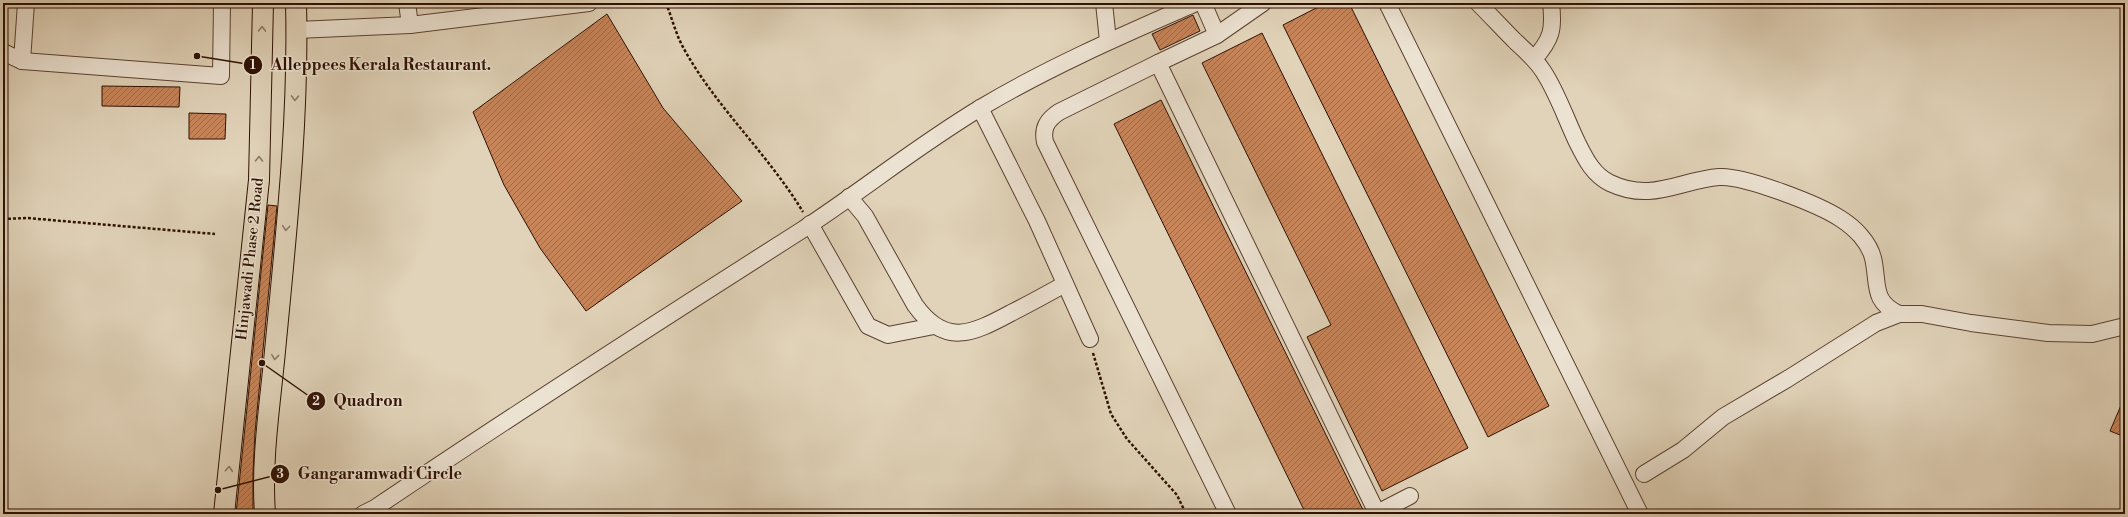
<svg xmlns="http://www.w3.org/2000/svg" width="2128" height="517" font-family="'Libre Bodoni',serif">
<defs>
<pattern id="building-hatch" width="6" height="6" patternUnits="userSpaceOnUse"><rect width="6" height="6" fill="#c8855a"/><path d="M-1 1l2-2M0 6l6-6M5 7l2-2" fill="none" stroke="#a36b48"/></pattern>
</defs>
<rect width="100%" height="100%" fill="#e1d3b9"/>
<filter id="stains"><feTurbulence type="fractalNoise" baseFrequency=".005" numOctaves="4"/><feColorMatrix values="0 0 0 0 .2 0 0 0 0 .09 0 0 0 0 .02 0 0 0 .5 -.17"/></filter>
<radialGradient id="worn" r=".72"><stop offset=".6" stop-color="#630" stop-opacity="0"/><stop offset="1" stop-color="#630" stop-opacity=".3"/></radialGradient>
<g fill="url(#building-hatch)" stroke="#2e1002">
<polygon points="1326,3 1349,3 1549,406 1488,437 1283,25"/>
<polygon points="607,14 663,108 742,201 586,311 540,248 504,185 473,112"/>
<polygon points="1193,15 1200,31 1160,50 1152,34"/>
<polygon points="1262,33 1468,448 1382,491 1307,337 1331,325 1202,63"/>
<polygon points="102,86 180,87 179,107 102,106"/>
<polygon points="1161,100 1365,514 1306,514 1114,124"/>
<polygon points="189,113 226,114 225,139 189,139"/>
<polygon points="268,205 277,206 255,432 253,473 253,514 236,514"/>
<polygon points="2125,396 2125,437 2110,431"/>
</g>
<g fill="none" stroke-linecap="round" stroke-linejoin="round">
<g stroke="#5b4130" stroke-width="18">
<g id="minor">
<polyline points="407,3 410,25"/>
<polyline points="1104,3 1108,41"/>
<polyline points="1203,3 1217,35 1158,63 1377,513 1410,496"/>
<polyline points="1387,3 1640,514"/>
<path d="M 1478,3 C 1491,16 1503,29 1516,42 C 1526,51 1536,60 1543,71 C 1557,92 1566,119 1577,142 C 1585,158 1593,175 1610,183 C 1652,203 1680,180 1719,177 C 1744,175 1820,205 1841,219 C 1855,228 1869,242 1873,258 C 1879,283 1871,301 1899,314"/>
<polyline points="297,30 410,25 589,3"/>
<polyline points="1217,35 1263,3"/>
<polyline points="3,52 22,61 221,76 222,3"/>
<path d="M 1534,59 C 1552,39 1554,29 1551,3"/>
<polyline points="22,61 26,3"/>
<path d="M 1158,63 L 1059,112 C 1047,120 1042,128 1045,142 L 1228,514"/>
<polyline points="980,108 1037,221 1090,339"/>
<path d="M 849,197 L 865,216 L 915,305 C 945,347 972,334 1011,313 C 1029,304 1047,294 1065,284"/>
<polyline points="810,224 868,326 888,335 934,326"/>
<polyline points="1644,474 1683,450 1723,417 1789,378 1876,323 1899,314 1922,314 1971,323 2048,333 2092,334 2125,326"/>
<path d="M 363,514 L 375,508 C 516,413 659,321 802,230 C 863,190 920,144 982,107 C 1051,66 1123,35 1196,3"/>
</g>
</g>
<g stroke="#2e1002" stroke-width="22">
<g id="major">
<polyline points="224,514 259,180 263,3"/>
<path d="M 265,514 C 261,460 270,405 275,351 C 286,235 299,119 296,3"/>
</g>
</g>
<g stroke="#2e1002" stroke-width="2.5" stroke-dasharray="3 2" stroke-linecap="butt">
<path d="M 666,3 C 672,18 676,35 684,49 C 716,107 768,154 803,212"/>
<polyline points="3,219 27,218 215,234"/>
<polyline points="1093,353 1111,414 1127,439 1177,495 1186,514"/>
</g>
<use href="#minor" stroke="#ece2d2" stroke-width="16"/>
<use href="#major" stroke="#e1d3b9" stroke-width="20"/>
</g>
<defs><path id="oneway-chevron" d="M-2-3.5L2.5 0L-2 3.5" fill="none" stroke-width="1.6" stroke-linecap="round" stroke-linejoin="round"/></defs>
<g stroke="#907b67">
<use href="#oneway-chevron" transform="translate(262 29) rotate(-89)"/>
<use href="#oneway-chevron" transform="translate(295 98) rotate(91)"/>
<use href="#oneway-chevron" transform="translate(259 159) rotate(-89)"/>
<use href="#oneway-chevron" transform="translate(286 228) rotate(95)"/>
<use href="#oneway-chevron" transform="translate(275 357) rotate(96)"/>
<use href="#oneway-chevron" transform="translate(229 469) rotate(-85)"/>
</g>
<g text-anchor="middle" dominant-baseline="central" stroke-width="3" stroke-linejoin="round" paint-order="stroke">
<g font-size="15" fill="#2e1002" stroke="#ece2d2">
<text transform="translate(250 259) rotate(-84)">Hinjawadi Phase 2 Road</text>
</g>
</g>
<path fill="none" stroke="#2e1002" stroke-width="1.5" d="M197 56L253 65M262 363L316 401M218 490L280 474"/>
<g fill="#2e1002" stroke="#ece2d2" stroke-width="1.5">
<circle cx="197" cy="56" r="4"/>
<circle cx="262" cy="363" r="4"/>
<circle cx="218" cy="490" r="4"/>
<circle cx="253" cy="65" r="10"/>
<circle cx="316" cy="401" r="10"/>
<circle cx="280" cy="474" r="10"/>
</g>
<g font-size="12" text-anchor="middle" font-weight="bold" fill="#fff">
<text x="253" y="69">1</text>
<text x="316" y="405">2</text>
<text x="280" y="478">3</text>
</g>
<g font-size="16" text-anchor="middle" font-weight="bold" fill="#2e1002" stroke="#ece2d2" stroke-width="3" stroke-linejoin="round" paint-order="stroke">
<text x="381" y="70">Alleppees Kerala Restaurant.</text>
<text x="368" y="406">Quadron</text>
<text x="380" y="479">Gangaramwadi Circle</text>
</g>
<rect width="2128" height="517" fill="none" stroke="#e1d3b9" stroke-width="16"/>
<rect x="4" y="4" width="2120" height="509" fill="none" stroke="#2e1002" stroke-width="2"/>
<rect x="8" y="8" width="2112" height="501" fill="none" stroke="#2e1002"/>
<rect width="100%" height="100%" filter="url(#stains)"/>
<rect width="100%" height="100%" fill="url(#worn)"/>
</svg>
